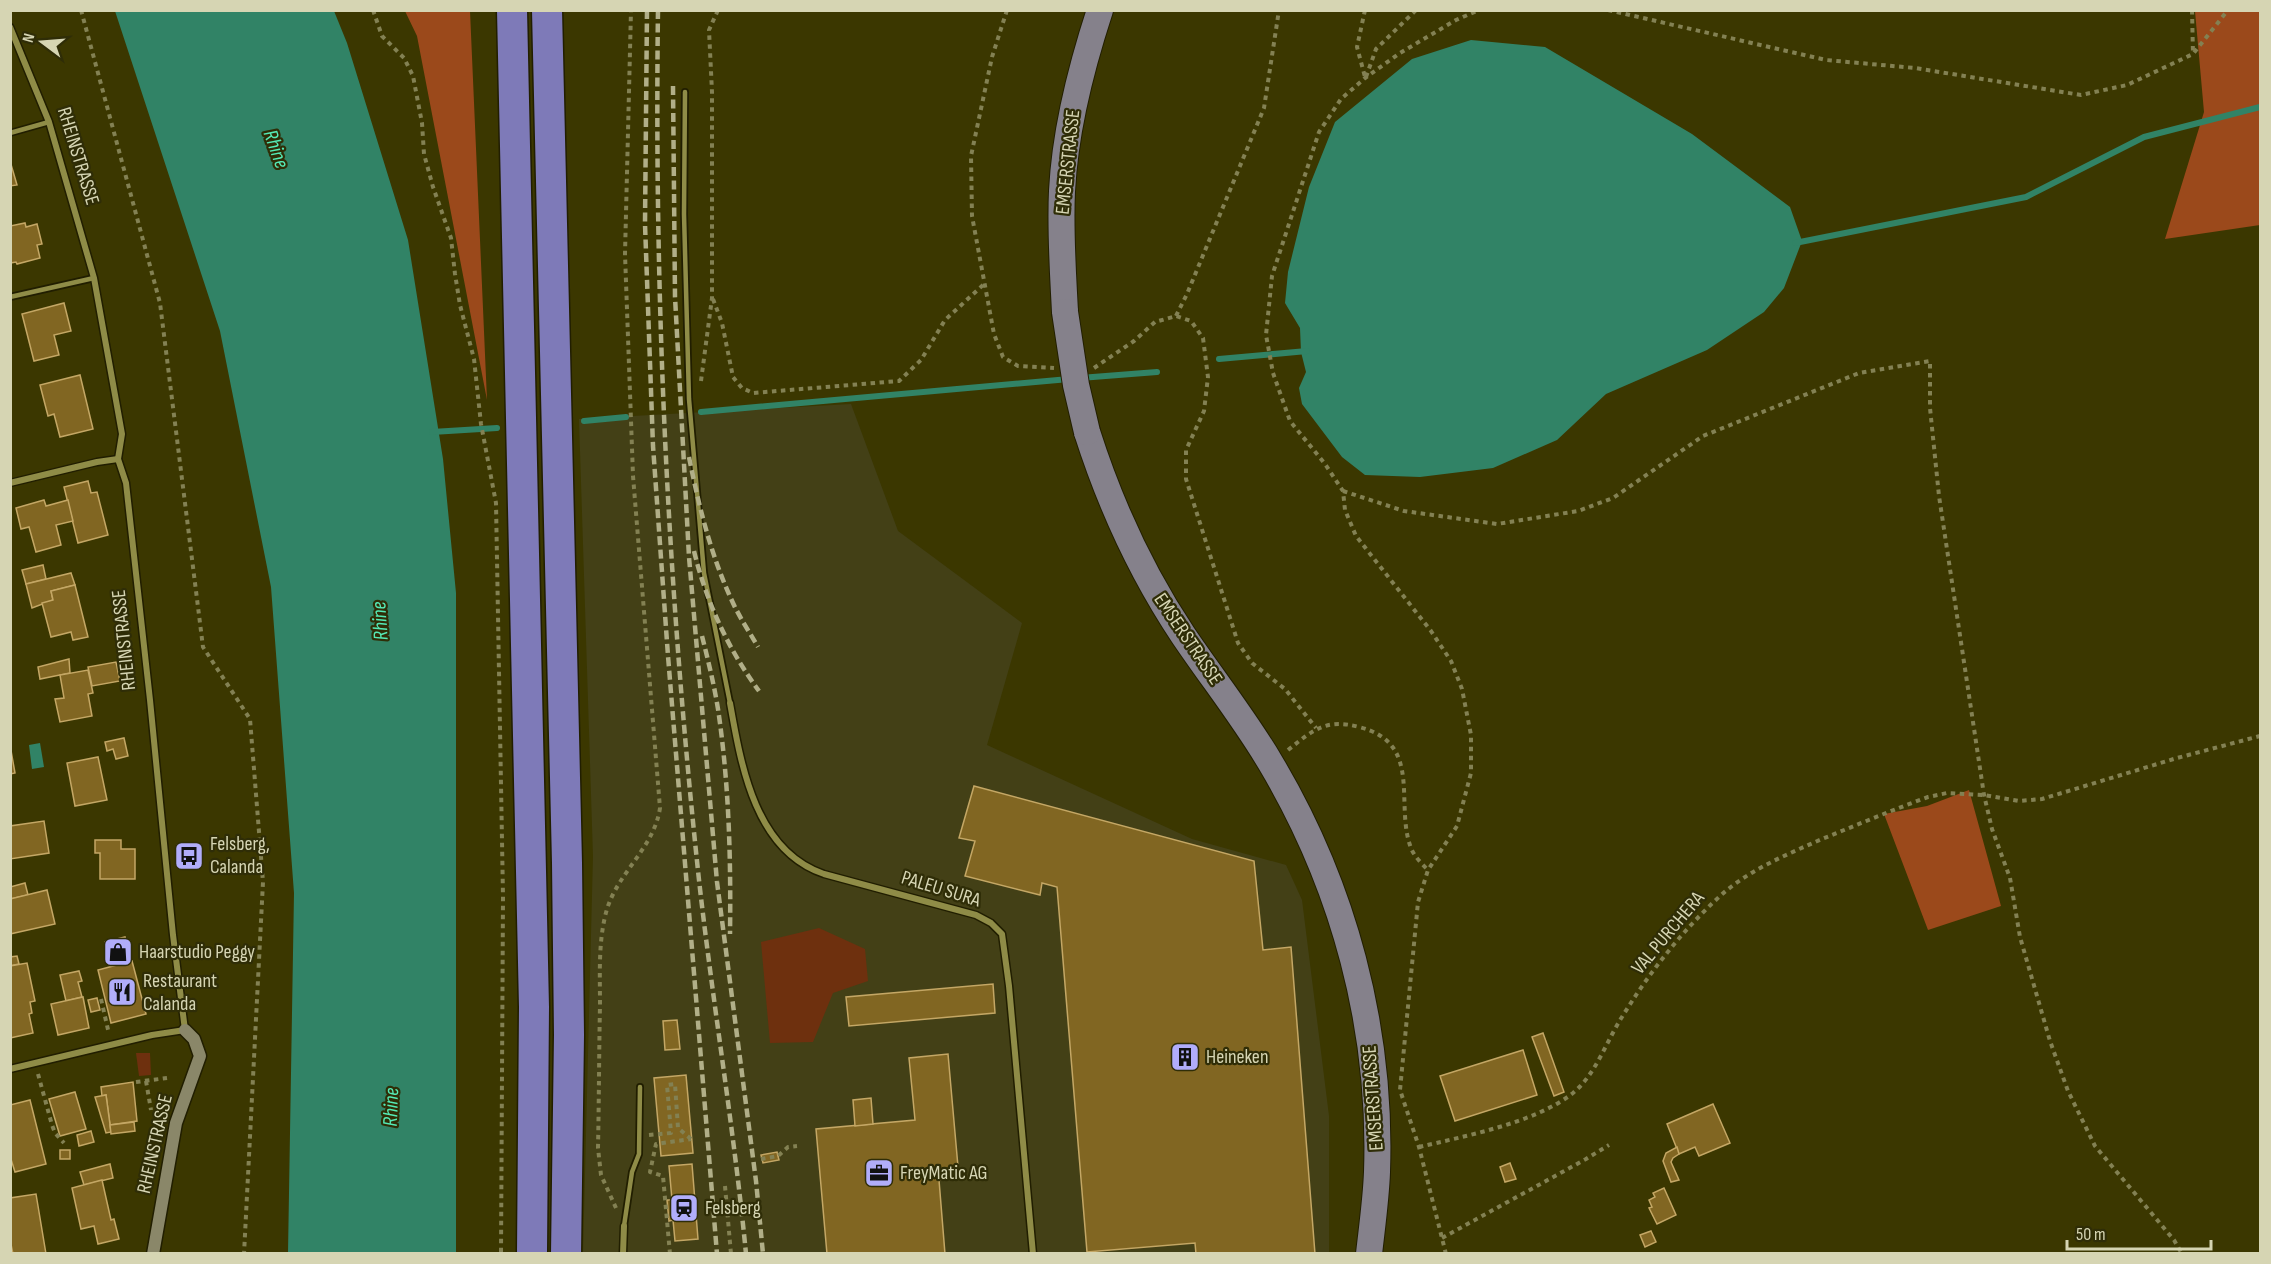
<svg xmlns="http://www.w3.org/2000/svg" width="2271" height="1264" font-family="'Sofia Sans Condensed',sans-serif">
<rect width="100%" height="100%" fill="#3b3700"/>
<polygon fill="#434016" points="851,404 898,531 1022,623 987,745 1192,839 1286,865 1302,900 1329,1116 1329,1253 583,1253 593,856 579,419"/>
<g fill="#6e300e">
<polygon points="819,928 865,949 868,981 833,993 813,1042 770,1043 761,942"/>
<polygon points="136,1053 150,1053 151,1075 139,1076"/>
</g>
<g fill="#9b491b">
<polygon points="405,11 470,11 487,400 417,36"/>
<polygon points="2195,11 2260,11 2260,225 2165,239 2204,112"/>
<polygon points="1969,790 2001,906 1928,930 1884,814 1927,806"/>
</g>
<g fill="#318366">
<polygon points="115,11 334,11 347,43 408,240 443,459 456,593 456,1253 288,1253 294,893 271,587 220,331"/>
<polygon points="1471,40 1545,47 1692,134 1790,207 1802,241 1784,288 1764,312 1707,350 1606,394 1557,440 1493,468 1420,477 1365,475 1342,457 1302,404 1299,388 1306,372 1301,352 1300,328 1285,303 1288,272 1309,187 1335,122 1412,59"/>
<polygon points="40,743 44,767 32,769 29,745"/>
</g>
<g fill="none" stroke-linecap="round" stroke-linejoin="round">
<g stroke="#318366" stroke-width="6">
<polyline points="1795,243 2026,197 2144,137 2260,107"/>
<polyline points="1219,359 1307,351"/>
<polyline points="1080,378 1157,372"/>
<polyline points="701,412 1069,379"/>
<polyline points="584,421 626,417"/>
<polyline points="432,432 497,428"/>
</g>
</g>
<g fill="#816622" stroke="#c4a765" stroke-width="1.5">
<polygon points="10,161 17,185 10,186"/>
<polygon points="25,223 26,227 37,224 42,244 37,245 40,258 17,264 16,262 10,263 10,226"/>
<polygon points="64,303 71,331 54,335 59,355 34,361 22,314"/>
<polygon points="80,375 93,429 60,437 54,414 48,416 40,385"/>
<polygon points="88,481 91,493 97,492 108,535 78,543 64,487"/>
<polygon points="44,500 46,506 68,500 73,521 56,525 61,545 36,552 29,527 21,529 16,508"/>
<polygon points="43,565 46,579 26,584 22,570"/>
<polygon points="71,573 75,585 51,591 53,600 32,608 26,584"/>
<polygon points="75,585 88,637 73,640 71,632 51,637 42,603 53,600 51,591"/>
<polygon points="69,659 70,673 40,679 38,667"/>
<polygon points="116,662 120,681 92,686 88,667"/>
<polygon points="88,670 93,693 88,694 92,716 60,722 55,699 64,698 60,675"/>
<polygon points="124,738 128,756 116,759 113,749 107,751 105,742"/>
<polygon points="10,745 15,773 10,774"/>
<polygon points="98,757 107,800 75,806 67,763"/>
<polygon points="974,786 1254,861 1263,950 1291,947 1315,1254 1196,1254 1195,1243 1087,1252 1057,887 1042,883 1040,895 965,876 975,841 959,838"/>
<polygon points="44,821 49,853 10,859 10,826"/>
<polygon points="95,840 121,840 121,849 135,849 135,879 100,879 100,853 95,853"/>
<polygon points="25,883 28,895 10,899 10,887"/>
<polygon points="47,890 55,924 10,934 10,899"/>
<polygon points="125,937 131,962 111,966 105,942"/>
<polygon points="17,956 19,964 10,966 10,957"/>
<polygon points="132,961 146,1014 111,1023 98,970"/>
<polygon points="27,963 35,1001 30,1002 32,1013 29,1014 33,1033 10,1038 10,966"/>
<polygon points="79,971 82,981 78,982 82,997 66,1001 60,975"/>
<polygon points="993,984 995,1013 849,1026 846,997"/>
<polygon points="83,997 89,1028 58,1035 51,1004"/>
<polygon points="97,998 100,1010 91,1012 88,1000"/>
<polygon points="677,1020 680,1049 665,1050 663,1021"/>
<polygon points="1543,1033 1564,1092 1554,1096 1532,1037"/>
<polygon points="1523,1050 1537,1095 1455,1121 1440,1076"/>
<polygon points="948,1054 959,1178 939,1180 945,1254 827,1254 816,1129 915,1120 909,1058"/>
<polygon points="686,1075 693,1153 661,1156 654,1078"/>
<polygon points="133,1082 137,1121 110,1125 106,1095 102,1096 101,1087"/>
<polygon points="75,1092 86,1129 60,1136 49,1099"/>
<polygon points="106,1095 111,1132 106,1133 95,1097"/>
<polygon points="871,1098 873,1124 855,1126 853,1100"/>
<polygon points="30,1100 46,1164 15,1172 10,1156 10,1105"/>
<polygon points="1713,1104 1730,1143 1699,1156 1695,1147 1679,1154 1667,1124"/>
<polygon points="134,1122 135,1131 111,1134 110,1125"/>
<polygon points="91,1131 94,1142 79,1146 77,1135"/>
<polygon points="1677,1147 1679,1154 1673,1158 1671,1162 1679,1180 1671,1182 1663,1161 1666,1153"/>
<rect x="60" y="1150" width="10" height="9"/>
<polygon points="777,1152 779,1160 763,1163 761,1155"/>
<polygon points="1510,1163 1516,1179 1505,1182 1500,1167"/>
<polygon points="110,1164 113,1178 84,1185 80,1172"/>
<polygon points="692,1164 698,1239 675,1241 673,1220 669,1221 667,1200 672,1200 669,1166"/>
<polygon points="102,1180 111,1220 114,1219 119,1239 98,1244 94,1226 81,1229 72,1188"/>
<polygon points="1664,1188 1676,1215 1657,1224 1649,1208 1652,1207 1649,1200 1655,1197 1653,1193"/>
<polygon points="36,1194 46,1254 13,1254 10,1240 10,1198"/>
<polygon points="1651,1231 1656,1242 1645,1247 1640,1235"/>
</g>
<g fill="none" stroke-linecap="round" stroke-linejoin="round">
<g stroke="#211e00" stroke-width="8">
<g id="lane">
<polyline points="685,92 684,214 689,399 704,573 730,703"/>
<polyline points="10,133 49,122"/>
<polyline points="10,297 94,278"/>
<polyline points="624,1226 632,1172 639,1154 640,1087"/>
</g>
</g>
<g stroke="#211e00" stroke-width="9">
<g id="street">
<polyline points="10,27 49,122 94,278 122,434 118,459 126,483 150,700 173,935 185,1030 152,1035 10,1069"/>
<polyline points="10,483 97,462 118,459"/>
<path d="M 730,703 C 741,765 755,851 824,874 L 976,915 L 991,923 L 1002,934 L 1009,986 L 1033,1254"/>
<polyline points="623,1254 624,1226"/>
</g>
</g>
<g stroke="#211e00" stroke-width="15">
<polyline id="secondary" points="153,1254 176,1123 200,1056 194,1039 185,1030"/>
</g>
<g stroke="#211e00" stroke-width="28">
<g id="primary">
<path d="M 1065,312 C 1063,272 1060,232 1062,191 C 1065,130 1081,68 1100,10"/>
<path d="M 1087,432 C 1110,504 1141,572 1183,635 C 1212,678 1244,718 1270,762 C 1344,886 1382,1028 1377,1172 C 1376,1199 1372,1227 1369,1254"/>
</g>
</g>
<g stroke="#211e00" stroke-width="33">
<g id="highway">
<polyline points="512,10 534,1007 532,1254"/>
<polyline points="547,10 567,863 569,1035 566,1254"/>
</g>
</g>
<g stroke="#838153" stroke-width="4" stroke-dasharray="4.5 4.5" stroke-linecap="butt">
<polyline points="81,10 160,303 203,647 250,719 263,882 244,1254"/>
<polyline points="373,10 382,36 404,58 413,76 422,123 424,154 433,187 451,238 455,274 460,305 474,359 481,424 496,503 503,897 501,1254"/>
<polyline points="1007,10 992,57 971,156 972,216 994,334 1003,357 1018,366 1054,368"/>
<polyline points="1365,10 1357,47 1365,77"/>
<polyline points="1608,10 1826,60 1915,68 2081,95 2127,85 2193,54 2228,10"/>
<polyline points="2192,10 2193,54"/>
<polyline points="1366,77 1376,49 1416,10"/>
<polyline points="713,299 722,323 733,377 742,388 753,393 899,381 921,360 945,320 983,285"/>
<polyline points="1176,316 1187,294 1264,108 1279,10"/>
<polyline points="1094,368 1134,341 1155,322 1176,316 1191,321 1203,338 1208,377 1204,411 1186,450 1186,479 1238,643 1252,663 1285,689 1316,728"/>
<polyline points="701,381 712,298 712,92 709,30 718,10"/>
<polyline points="1343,491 1404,511 1497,524 1578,511 1613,498 1703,436 1859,373 1930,361 1930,408 1939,496 1984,795 1992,829 2010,878 2020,937 2050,1041 2068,1091 2095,1146 2174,1240 2182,1254"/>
<path d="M 1288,750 C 1313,730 1326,718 1359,727 C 1424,743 1394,804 1411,848 C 1414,856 1422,864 1428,870"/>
<polyline points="101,999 109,1034"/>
<polyline points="38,1074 52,1125 55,1133 64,1143"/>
<polyline points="146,1081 151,1110"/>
<polyline points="136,1082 167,1078"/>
<polyline points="649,1135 671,1133 667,1085 675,1084 678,1128 691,1139"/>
<path d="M 1419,1147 C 1465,1136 1535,1123 1573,1093 C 1596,1074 1606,1042 1622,1017 C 1649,973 1681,932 1719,897 C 1748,870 1786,855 1822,839 C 1857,825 1892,810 1928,797 L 1947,793 L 1984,795 L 2019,801 L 2042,799 L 2177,758 L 2260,736"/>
<polyline points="761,1159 778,1156 788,1147 797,1146"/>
<polyline points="725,1186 731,1254"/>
<path d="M 616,1208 L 601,1175 L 598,1148 C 599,1100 599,1053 600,1005 C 600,973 598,940 607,909 C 619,871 654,848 660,808 L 633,476 L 625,254 L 631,10"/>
<polyline points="1442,1238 1586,1159 1609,1145"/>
<polyline points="670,1254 663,1176 650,1172 656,1144 691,1139"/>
<polyline points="1446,1254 1419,1147 1400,1090 1418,902 1428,870 1457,826 1471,773 1471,735 1462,689 1451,661 1431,631 1356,536 1345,510 1343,491 1325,464 1290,421 1273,373 1266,335 1272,276 1319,132 1341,99 1365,78 1400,53 1456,20 1479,10"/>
</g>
<use href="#lane" stroke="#8f8c47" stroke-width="4.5"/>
<use href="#street" stroke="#8f8c47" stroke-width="6"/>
<use href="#secondary" stroke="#8a8769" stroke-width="12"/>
<use href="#primary" stroke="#85818b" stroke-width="26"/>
<use href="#highway" stroke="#7e7ab8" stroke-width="30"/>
<g stroke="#b1af88" stroke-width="4.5" stroke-dasharray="9 4.5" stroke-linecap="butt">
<polyline points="647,10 645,224 653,446 668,656 717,1254"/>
<path d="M 658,10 C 654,301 668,591 699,880 C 713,1005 734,1129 746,1254"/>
<polyline points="673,86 675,297 689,557 717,882 756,1181 763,1254"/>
<path d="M 689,457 C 699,507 711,556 733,603 C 740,618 750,633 758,647"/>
<path d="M 694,551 C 706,601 728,649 759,691"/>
<path d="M 702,636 C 708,660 714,684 718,709 C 729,783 731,859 730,934"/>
</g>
<g stroke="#211e00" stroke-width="28" stroke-linecap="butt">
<polyline id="primary-bridge" points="1065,312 1076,385 1087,432"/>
</g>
<use href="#primary-bridge" stroke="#85818b" stroke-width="26"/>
</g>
<defs>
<g id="bus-square" transform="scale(1.5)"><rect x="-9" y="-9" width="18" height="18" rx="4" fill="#b1adfa" stroke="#2f2d07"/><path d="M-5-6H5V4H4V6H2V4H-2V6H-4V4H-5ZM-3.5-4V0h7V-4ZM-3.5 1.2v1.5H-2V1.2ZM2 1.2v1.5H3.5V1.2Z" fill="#111"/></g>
<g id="shop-square" transform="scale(1.5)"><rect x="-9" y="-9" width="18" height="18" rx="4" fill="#b1adfa" stroke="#2f2d07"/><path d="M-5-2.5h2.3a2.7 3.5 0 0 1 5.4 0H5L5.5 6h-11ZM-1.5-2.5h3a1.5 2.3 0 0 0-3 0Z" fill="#111"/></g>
<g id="restaurant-square" transform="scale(1.5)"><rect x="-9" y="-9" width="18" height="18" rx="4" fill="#b1adfa" stroke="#2f2d07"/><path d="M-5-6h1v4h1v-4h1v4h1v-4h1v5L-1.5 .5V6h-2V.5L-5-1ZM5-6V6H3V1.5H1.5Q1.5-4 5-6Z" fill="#111"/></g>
<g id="building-square" transform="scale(1.5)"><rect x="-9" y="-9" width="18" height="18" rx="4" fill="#b1adfa" stroke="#2f2d07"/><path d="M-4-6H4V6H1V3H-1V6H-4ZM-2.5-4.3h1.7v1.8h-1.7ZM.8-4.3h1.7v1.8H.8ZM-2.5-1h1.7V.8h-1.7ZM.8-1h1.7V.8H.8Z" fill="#111"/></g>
<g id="office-square" transform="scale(1.5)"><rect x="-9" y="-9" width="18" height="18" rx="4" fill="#b1adfa" stroke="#2f2d07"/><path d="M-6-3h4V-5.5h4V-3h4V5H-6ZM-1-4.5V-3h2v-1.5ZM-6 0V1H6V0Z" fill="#111"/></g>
<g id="station-square" transform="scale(1.5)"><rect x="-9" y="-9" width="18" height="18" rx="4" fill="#b1adfa" stroke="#2f2d07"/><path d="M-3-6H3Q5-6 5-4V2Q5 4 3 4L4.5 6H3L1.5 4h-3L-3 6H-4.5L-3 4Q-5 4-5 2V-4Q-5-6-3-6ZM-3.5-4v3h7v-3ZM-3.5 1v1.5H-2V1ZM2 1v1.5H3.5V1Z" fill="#111"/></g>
</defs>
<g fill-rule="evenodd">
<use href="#bus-square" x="189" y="856"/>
<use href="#shop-square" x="118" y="952"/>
<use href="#restaurant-square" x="122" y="992"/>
<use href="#building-square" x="1185" y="1057"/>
<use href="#office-square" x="879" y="1173"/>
<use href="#station-square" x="684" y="1208"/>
</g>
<g text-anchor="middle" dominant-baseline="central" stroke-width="4.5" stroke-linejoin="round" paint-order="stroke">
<g font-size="20" fill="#d6d5b3" stroke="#2f2d07">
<text transform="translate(78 156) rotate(73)">RHEINSTRASSE</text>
<text transform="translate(1068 162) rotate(-84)">EMSERSTRASSE</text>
<text transform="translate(1188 639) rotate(56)">EMSERSTRASSE</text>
<text transform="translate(124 640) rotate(-96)">RHEINSTRASSE</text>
<text transform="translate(941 889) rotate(17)">PALEU SURA</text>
<text transform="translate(1668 933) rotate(-50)">VAL PURCHERA</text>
<text transform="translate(1373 1098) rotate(-94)">EMSERSTRASSE</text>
<text transform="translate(155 1144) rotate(-77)">RHEINSTRASSE</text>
</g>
<g font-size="20" fill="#d6d5b3" stroke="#2f2d07" text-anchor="start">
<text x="210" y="844">Felsberg,<tspan x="210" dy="23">Calanda</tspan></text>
<text x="139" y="952">Haarstudio Peggy</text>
<text x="143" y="981">Restaurant<tspan x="143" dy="23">Calanda</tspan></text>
<text x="1206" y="1057">Heineken</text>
<text x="900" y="1173">FreyMatic AG</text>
<text x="705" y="1208">Felsberg</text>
</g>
<g font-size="21" font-style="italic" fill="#55eab6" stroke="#2f2d07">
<text transform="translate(276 149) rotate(70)">Rhine</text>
<text transform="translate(380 621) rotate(-94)">Rhine</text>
<text transform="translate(391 1107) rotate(-88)">Rhine</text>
</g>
</g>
<rect width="2271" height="1264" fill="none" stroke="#d6d5b3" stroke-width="24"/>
<g transform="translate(42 42) rotate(286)" stroke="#2f2d07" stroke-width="4.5" paint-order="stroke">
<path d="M0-4.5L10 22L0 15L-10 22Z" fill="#d6d5b3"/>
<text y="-9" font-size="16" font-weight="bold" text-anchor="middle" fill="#d6d5b3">N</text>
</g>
<path d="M2067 1240v9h144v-9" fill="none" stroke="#d6d5b3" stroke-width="3"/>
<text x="2076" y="1240" font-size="18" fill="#d6d5b3" stroke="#2f2d07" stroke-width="4.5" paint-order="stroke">50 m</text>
</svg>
